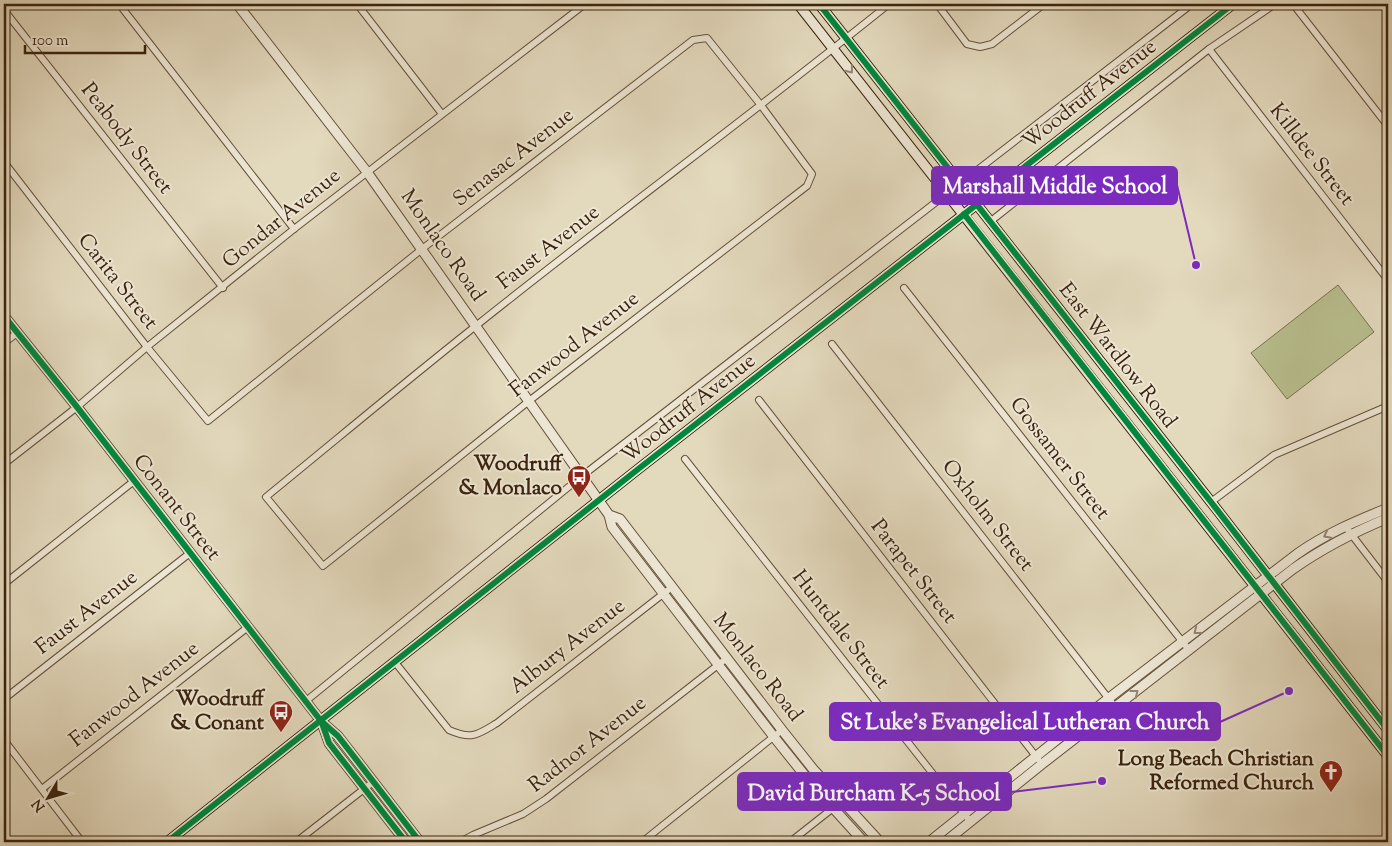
<svg xmlns="http://www.w3.org/2000/svg" width="1392" height="846" font-family="'Sorts Mill Goudy',serif">
<rect width="100%" height="100%" fill="#e3d9bd"/>
<filter id="stains"><feTurbulence type="fractalNoise" baseFrequency=".004" numOctaves="4"/><feColorMatrix values="0 0 0 0 .2 0 0 0 0 .09 0 0 0 0 .02 0 0 0 .5 -.17"/></filter>
<radialGradient id="worn" r=".72"><stop offset=".6" stop-color="#630" stop-opacity="0"/><stop offset="1" stop-color="#630" stop-opacity=".3"/></radialGradient>
<polygon fill="#b8be8e" stroke="#7a714e" points="1338,285 1374,332 1287,399 1251,353"/>
<g fill="none" stroke-linecap="round" stroke-linejoin="round">
<g stroke="#65513a" stroke-width="8">
<g id="minor">
<polyline points="119,4 294,229"/>
<polyline points="357,4 442,114"/>
<polyline points="937,4 967,44 980,47 992,44 1044,4"/>
<polyline points="1293,4 1388,126"/>
<polyline points="4,10 223,288"/>
<polyline points="1209,49 1388,280"/>
<path d="M 4,162 L 147,347 L 208,421 L 422,249 L 693,40 L 707,38 L 760,104 L 812,174 L 807,186 L 529,401 L 323,566 L 266,497 C 336,440 406,381 477,325 C 613,216 754,113 889,4"/>
<polyline points="991,221 1209,49 1275,4"/>
<polyline points="904,288 1189,650"/>
<polyline points="4,343 17,333"/>
<polyline points="832,344 1116,708"/>
<polyline points="759,400 1038,759"/>
<polyline points="685,459 970,821"/>
<polyline points="4,464 77,407 147,347 294,229 585,4"/>
<polyline points="1211,502 1274,455 1388,406"/>
<polyline points="1345,526 1388,582"/>
<polyline points="4,584 134,481"/>
<path d="M 394,661 L 449,730 C 472,740 477,735 497,723 L 672,587"/>
<polyline points="4,699 190,553"/>
<polyline points="306,701 582,476 1192,4"/>
<polyline points="4,740 82,842"/>
<polyline points="42,789 248,627"/>
<polyline points="296,842 373,782"/>
<polyline points="460,842 473,835 523,814 546,799 727,658"/>
<polyline points="642,842 782,730"/>
<polyline points="790,842 842,801"/>
</g>
</g>
<g stroke="#65513a" stroke-width="11">
<g id="tertiary">
<polyline points="237,4 367,172 609,515 612,527 774,737 814,787 864,842"/>
<polyline points="4,316 77,407 321,721 338,736 420,842"/>
<polyline points="609,515 620,519 782,730 813,769 880,842"/>
<polyline points="322,723 329,743 406,842"/>
<path d="M 929,842 L 1109,698 L 1297,554 C 1325,534 1356,521 1388,508"/>
<path d="M 945,842 L 1042,764 L 1293,569 C 1323,548 1354,532 1388,518"/>
</g>
</g>
<g stroke="#3b240e" stroke-width="11">
<g id="secondary">
<polyline points="798,4 1388,756"/>
<polyline points="819,4 1211,502 1388,730"/>
<polyline points="167,842 637,470 1233,4"/>
</g>
</g>
<use href="#minor" stroke="#ede6d4" stroke-width="6"/>
<use href="#tertiary" stroke="#ede6d4" stroke-width="9"/>
<use href="#secondary" stroke="#ede6d4" stroke-width="9"/>
<g stroke="#ede6d4" stroke-width="9">
<g id="cycleway">
<polyline points="819,4 1211,502 1388,730"/>
<polyline points="964,214 1388,756"/>
<polyline points="4,316 77,407 321,721 338,736 420,842"/>
<polyline points="322,723 329,743 406,842"/>
<polyline points="167,842 637,470 1233,4"/>
</g>
</g>
<use href="#cycleway" stroke="#00873e" stroke-width="6"/>
</g>
<defs><path id="oneway-chevron" d="M-2-3.5L2.5 0L-2 3.5" fill="none" stroke-width="1.6" stroke-linecap="round" stroke-linejoin="round" transform="scale(1.25)"/></defs>
<g stroke="#948571">
<use href="#oneway-chevron" transform="translate(850 70) rotate(52)"/>
<use href="#oneway-chevron" transform="translate(1327 535) rotate(153)"/>
<use href="#oneway-chevron" transform="translate(1197 631) rotate(142)"/>
<use href="#oneway-chevron" transform="translate(1135 693) rotate(-38)"/>
</g>
<defs>
<g id="bus-pin" transform="scale(1.25)"><path d="M0 17L-7.5 6A9.5 9.5 0 1 1 7.5 6Z" fill="#8f2418" stroke="#ede6d4"/><path d="M-5-6H5V4H4V6H2V4H-2V6H-4V4H-5ZM-3.5-4V0h7V-4ZM-3.5 1.2v1.5H-2V1.2ZM2 1.2v1.5H3.5V1.2Z" fill="#fff"/></g>
<g id="church-pin" transform="scale(1.25)"><path d="M0 17L-7.5 6A9.5 9.5 0 1 1 7.5 6Z" fill="#8f2418" stroke="#ede6d4"/><path d="M-1.2-6h2.4v3.5h3.3v2.4h-3.3V6h-2.4V-.1h-3.3v-2.4h3.3Z" fill="#fff"/></g>
</defs>
<g fill-rule="evenodd">
<use href="#bus-pin" x="579" y="477"/>
<use href="#bus-pin" x="281" y="712"/>
<use href="#church-pin" x="1331" y="772"/>
</g>
<g text-anchor="middle" dominant-baseline="central" stroke-width="4" stroke-linejoin="round" paint-order="stroke">
<g font-size="21" fill="#3b240e" stroke="#ede6d4">
<text transform="translate(1090 95) rotate(-38)">Woodruff Avenue</text>
<text transform="translate(126 139) rotate(52)">Peabody Street</text>
<text transform="translate(1311 155) rotate(52)">Killdee Street</text>
<text transform="translate(514 158) rotate(-38)">Senasac Avenue</text>
<text transform="translate(282 219) rotate(-39)">Gondar Avenue</text>
<text transform="translate(442 246) rotate(55)">Monlaco Road</text>
<text transform="translate(549 248) rotate(-38)">Faust Avenue</text>
<text transform="translate(117 282) rotate(52)">Carita Street</text>
<text transform="translate(575 345) rotate(-38)">Fanwood Avenue</text>
<text transform="translate(1117 356) rotate(52)">East Wardlow Road</text>
<text transform="translate(689 409) rotate(-38)">Woodruff Avenue</text>
<text transform="translate(1059 459) rotate(52)">Gossamer Street</text>
<text transform="translate(176 508) rotate(52)">Conant Street</text>
<text transform="translate(987 516) rotate(52)">Oxholm Street</text>
<text transform="translate(913 572) rotate(52)">Parapet Street</text>
<text transform="translate(87 613) rotate(-38)">Faust Avenue</text>
<text transform="translate(840 630) rotate(52)">Huntdale Street</text>
<text transform="translate(568 647) rotate(-38)">Albury Avenue</text>
<text transform="translate(757 668) rotate(52)">Monlaco Road</text>
<text transform="translate(135 695) rotate(-38)">Fanwood Avenue</text>
<text transform="translate(588 745) rotate(-38)">Radnor Avenue</text>
</g>
<g font-size="21" font-weight="bold" fill="#3b240e" stroke="#ede6d4" text-anchor="end">
<text x="562" y="465">Woodruff<tspan x="562" dy="24">&amp; Monlaco</tspan></text>
<text x="264" y="700">Woodruff<tspan x="264" dy="24">&amp; Conant</tspan></text>
<text x="1314" y="760">Long Beach Christian<tspan x="1314" dy="24">Reformed Church</tspan></text>
</g>
</g>
<path fill="none" stroke="#7b2cbf" stroke-width="2" d="M1196 265L1177 185M1289 691L1220 722M1102 781L1011 792"/>
<g fill="#7b2cbf" stroke="#ede6d4" stroke-width="2">
<circle cx="1196" cy="265" r="5"/>
<circle cx="1289" cy="691" r="5"/>
<circle cx="1102" cy="781" r="5"/>
</g>
<g fill="#7b2cbf" stroke="#7b2cbf" stroke-width="2">
<rect x="932" y="167" width="245" height="37" rx="5"/>
<rect x="830" y="703" width="390" height="37" rx="5"/>
<rect x="738" y="773" width="273" height="37" rx="5"/>
</g>
<g font-size="22" text-anchor="middle" font-weight="bold" fill="#fff">
<text x="1055" y="193">Marshall Middle School</text>
<text x="1025" y="729">St Luke's Evangelical Lutheran Church</text>
<text x="874" y="800">David Burcham K-5 School</text>
</g>
<rect width="1392" height="846" fill="none" stroke="#e3d9bd" stroke-width="20"/>
<rect x="5" y="5" width="1382" height="836" fill="none" stroke="#3b240e" stroke-width="2.5"/>
<rect x="10" y="10" width="1372" height="826" fill="none" stroke="#3b240e"/>
<g transform="translate(48 798) rotate(232)" stroke="#ede6d4" stroke-width="4" paint-order="stroke">
<path d="M0-4L9 19L0 12L-9 19Z" fill="#3b240e"/>
<text y="-8" font-size="14" font-weight="bold" text-anchor="middle" fill="#3b240e">N</text>
</g>
<path d="M25 45v8h120v-8" fill="none" stroke="#3b240e" stroke-width="2.5"/>
<text x="32" y="45" font-size="15" fill="#3b240e" stroke="#ede6d4" stroke-width="4" paint-order="stroke">100 m</text>
<rect width="100%" height="100%" filter="url(#stains)"/>
<rect width="100%" height="100%" fill="url(#worn)"/>
</svg>
